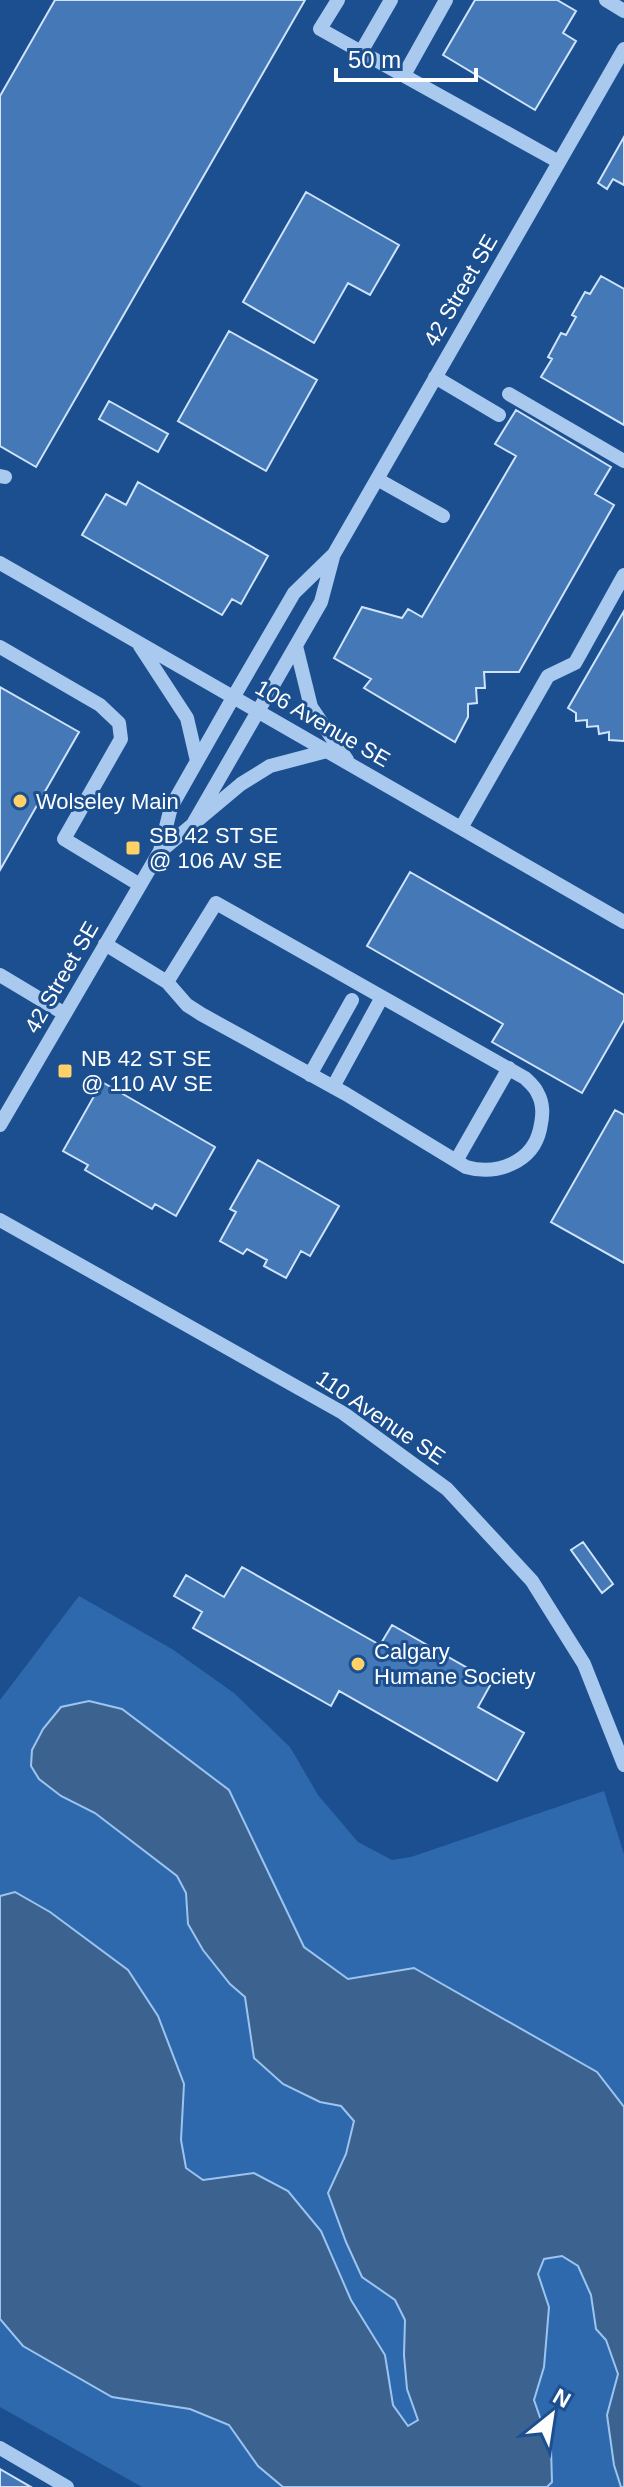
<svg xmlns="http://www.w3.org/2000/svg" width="624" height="2487" font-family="Helvetica,sans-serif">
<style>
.green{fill:#2e69ad}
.water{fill:#3c6290;stroke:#9cc4f0;stroke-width:2}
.building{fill:#4478b7;stroke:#cfe3fa;stroke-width:2}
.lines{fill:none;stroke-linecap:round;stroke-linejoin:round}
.minor{stroke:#a9c9ee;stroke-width:14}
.poi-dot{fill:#ffd166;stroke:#1b4f8f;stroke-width:3}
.labels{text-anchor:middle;stroke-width:6;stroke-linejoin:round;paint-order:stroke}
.street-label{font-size:22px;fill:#fff;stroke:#1b4f8f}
.poi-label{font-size:22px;fill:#fff;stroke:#1b4f8f;text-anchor:start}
</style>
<rect width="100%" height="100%" fill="#1b4f8f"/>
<path class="green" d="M 79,1596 L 172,1649 L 234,1693 L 290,1747 L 318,1795 L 358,1842 L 392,1860 L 411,1857 L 604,1791 L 624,1854 L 624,2487 L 142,2487 L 0,2407 L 0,1700 Z"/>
<path class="water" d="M 89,1701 L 122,1709 L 229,1790 L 304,1947 L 348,1979 L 414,1968 L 597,2072 L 624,2107 L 624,2487 L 621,2487 L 614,2465 L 607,2415 L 618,2374 L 606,2340 L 596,2329 L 591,2295 L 578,2266 L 562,2256 L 544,2259 L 538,2274 L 549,2307 L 544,2367 L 534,2400 L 551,2449 L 552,2482 L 547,2487 L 283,2487 L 258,2466 L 229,2425 L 190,2409 L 112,2397 L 23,2346 L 0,2319 L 0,1896 L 15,1892 L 50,1912 L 128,1970 L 158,2016 L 184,2084 L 181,2140 L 186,2168 L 203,2180 L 254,2173 L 288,2191 L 321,2231 L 351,2300 L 385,2355 L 393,2405 L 408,2426 L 418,2420 L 407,2389 L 404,2355 L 405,2320 L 395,2300 L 362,2277 L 346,2242 L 328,2193 L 346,2154 L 354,2121 L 341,2106 L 320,2102 L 283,2084 L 254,2058 L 245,1997 L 230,1984 L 203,1950 L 188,1924 L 186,1893 L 177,1876 L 95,1813 L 61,1796 L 39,1779 L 31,1766 L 32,1750 L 43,1729 L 61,1707 Z"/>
<path class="building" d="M 55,0 L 305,0 L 36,467 L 0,446 L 0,96 Z
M 475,0 L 557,0 L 576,11 L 563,33 L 576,41 L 535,110 L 443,55 Z
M 624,137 L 624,185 L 613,179 L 607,189 L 598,183 Z
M 306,192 L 399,245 L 370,295 L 348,283 L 314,343 L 243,302 Z
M 601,276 L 624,289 L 624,425 L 541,377 L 552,359 L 548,357 L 561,333 L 566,335 L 576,317 L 572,315 L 585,292 L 590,294 Z
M 229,331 L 317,380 L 266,471 L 178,421 Z
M 109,401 L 168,434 L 158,452 L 99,419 Z
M 516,410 L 611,467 L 595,494 L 614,505 L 519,672 L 484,672 L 485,688 L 476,688 L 477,703 L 468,704 L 468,717 L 455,742 L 364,688 L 371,679 L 334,658 L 362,607 L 402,618 L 408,609 L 422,617 L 516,456 L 495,444 Z
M 138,482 L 268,556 L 241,604 L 232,599 L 222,615 L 82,535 L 106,494 L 126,505 Z
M 624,611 L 624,741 L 609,740 L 609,732 L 599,734 L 598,726 L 587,727 L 587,720 L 576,721 L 576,713 L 568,708 Z
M 0,687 L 79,732 L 0,870 Z
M 410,872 L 624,995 L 624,1020 L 582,1093 L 492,1042 L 503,1024 L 367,946 Z
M 102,1082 L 215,1147 L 176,1216 L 155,1204 L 152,1209 L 85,1170 L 88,1165 L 63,1151 Z
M 615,1110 L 624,1115 L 624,1263 L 551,1222 Z
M 258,1160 L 339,1206 L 310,1256 L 301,1251 L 286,1278 L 264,1266 L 267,1260 L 247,1249 L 243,1254 L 220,1241 L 236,1212 L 230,1209 Z
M 583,1542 L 613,1584 L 602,1593 L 571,1550 Z
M 242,1567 L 380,1645 L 392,1625 L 492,1682 L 478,1707 L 524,1733 L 497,1781 L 339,1691 L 331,1706 L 193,1628 L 202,1612 L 174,1596 L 186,1575 L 224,1597 Z
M 0,2469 L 31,2487 L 0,2487 Z"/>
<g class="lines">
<path class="minor" d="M 338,0 L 320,29 L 559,162
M 606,0 L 624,11
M 361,52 L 391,0
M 404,75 L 446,0
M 435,377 L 499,415
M 509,394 L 624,461
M 0,476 L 5,477
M 377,479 L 443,516
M 0,563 L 624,922
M 140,646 L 187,718 L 197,761
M 296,646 L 311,707 L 347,760
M 0,647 L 100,705 L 119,723 L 121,739 L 64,839 L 140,885
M 193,824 L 321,602 L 333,557
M 461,828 L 548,676 L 575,663 L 624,575
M 161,851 L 241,784 L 270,766 L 327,751
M 105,944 L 167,982 L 187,1005 L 201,1014 L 346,1094 L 466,1167 C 497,1176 533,1162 540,1129 C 543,1116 544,1104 537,1092 C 535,1087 529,1082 525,1078 L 216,903 L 167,982
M 0,975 L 65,1014
M 310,1075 L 352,1000
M 333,1087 L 382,997
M 0,1125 L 160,851 L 171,807 L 234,696 L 294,593 L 334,554 L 624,49
M 456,1161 L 509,1068
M 0,1220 L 343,1413 L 447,1489 L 532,1581 L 584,1664 L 624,1765
M 0,2448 L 67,2487"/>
</g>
<g class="poi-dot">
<circle cx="20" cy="801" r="8"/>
<rect x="125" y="840" width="16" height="16" rx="4"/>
<rect x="57" y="1063" width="16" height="16" rx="4"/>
<circle cx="358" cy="1664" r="8"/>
</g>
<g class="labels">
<g class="street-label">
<text transform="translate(460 290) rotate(-60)" y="8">42 Street SE</text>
<text transform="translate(323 723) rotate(30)" y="8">106 Avenue SE</text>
<text transform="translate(61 977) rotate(-60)" y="8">42 Street SE</text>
<text transform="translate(381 1417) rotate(34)" y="8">110 Avenue SE</text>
</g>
<g class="poi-label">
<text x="36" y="809">Wolseley Main</text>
<text x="149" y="843">SB 42 ST SE<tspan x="149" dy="25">@ 106 AV SE</tspan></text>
<text x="81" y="1066">NB 42 ST SE<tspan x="81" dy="25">@ 110 AV SE</tspan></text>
<text x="374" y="1659">Calgary<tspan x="374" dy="25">Humane Society</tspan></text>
</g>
</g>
<g transform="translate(552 2415) rotate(30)" stroke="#1b4f8f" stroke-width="6" paint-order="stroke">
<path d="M0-6L14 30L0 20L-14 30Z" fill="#ffffff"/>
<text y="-12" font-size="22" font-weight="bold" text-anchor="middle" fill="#ffffff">N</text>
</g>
<path d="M336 68v12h140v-12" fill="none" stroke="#ffffff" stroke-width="4"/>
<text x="348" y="68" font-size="24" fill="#ffffff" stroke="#1b4f8f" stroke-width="6" paint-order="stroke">50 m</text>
</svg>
